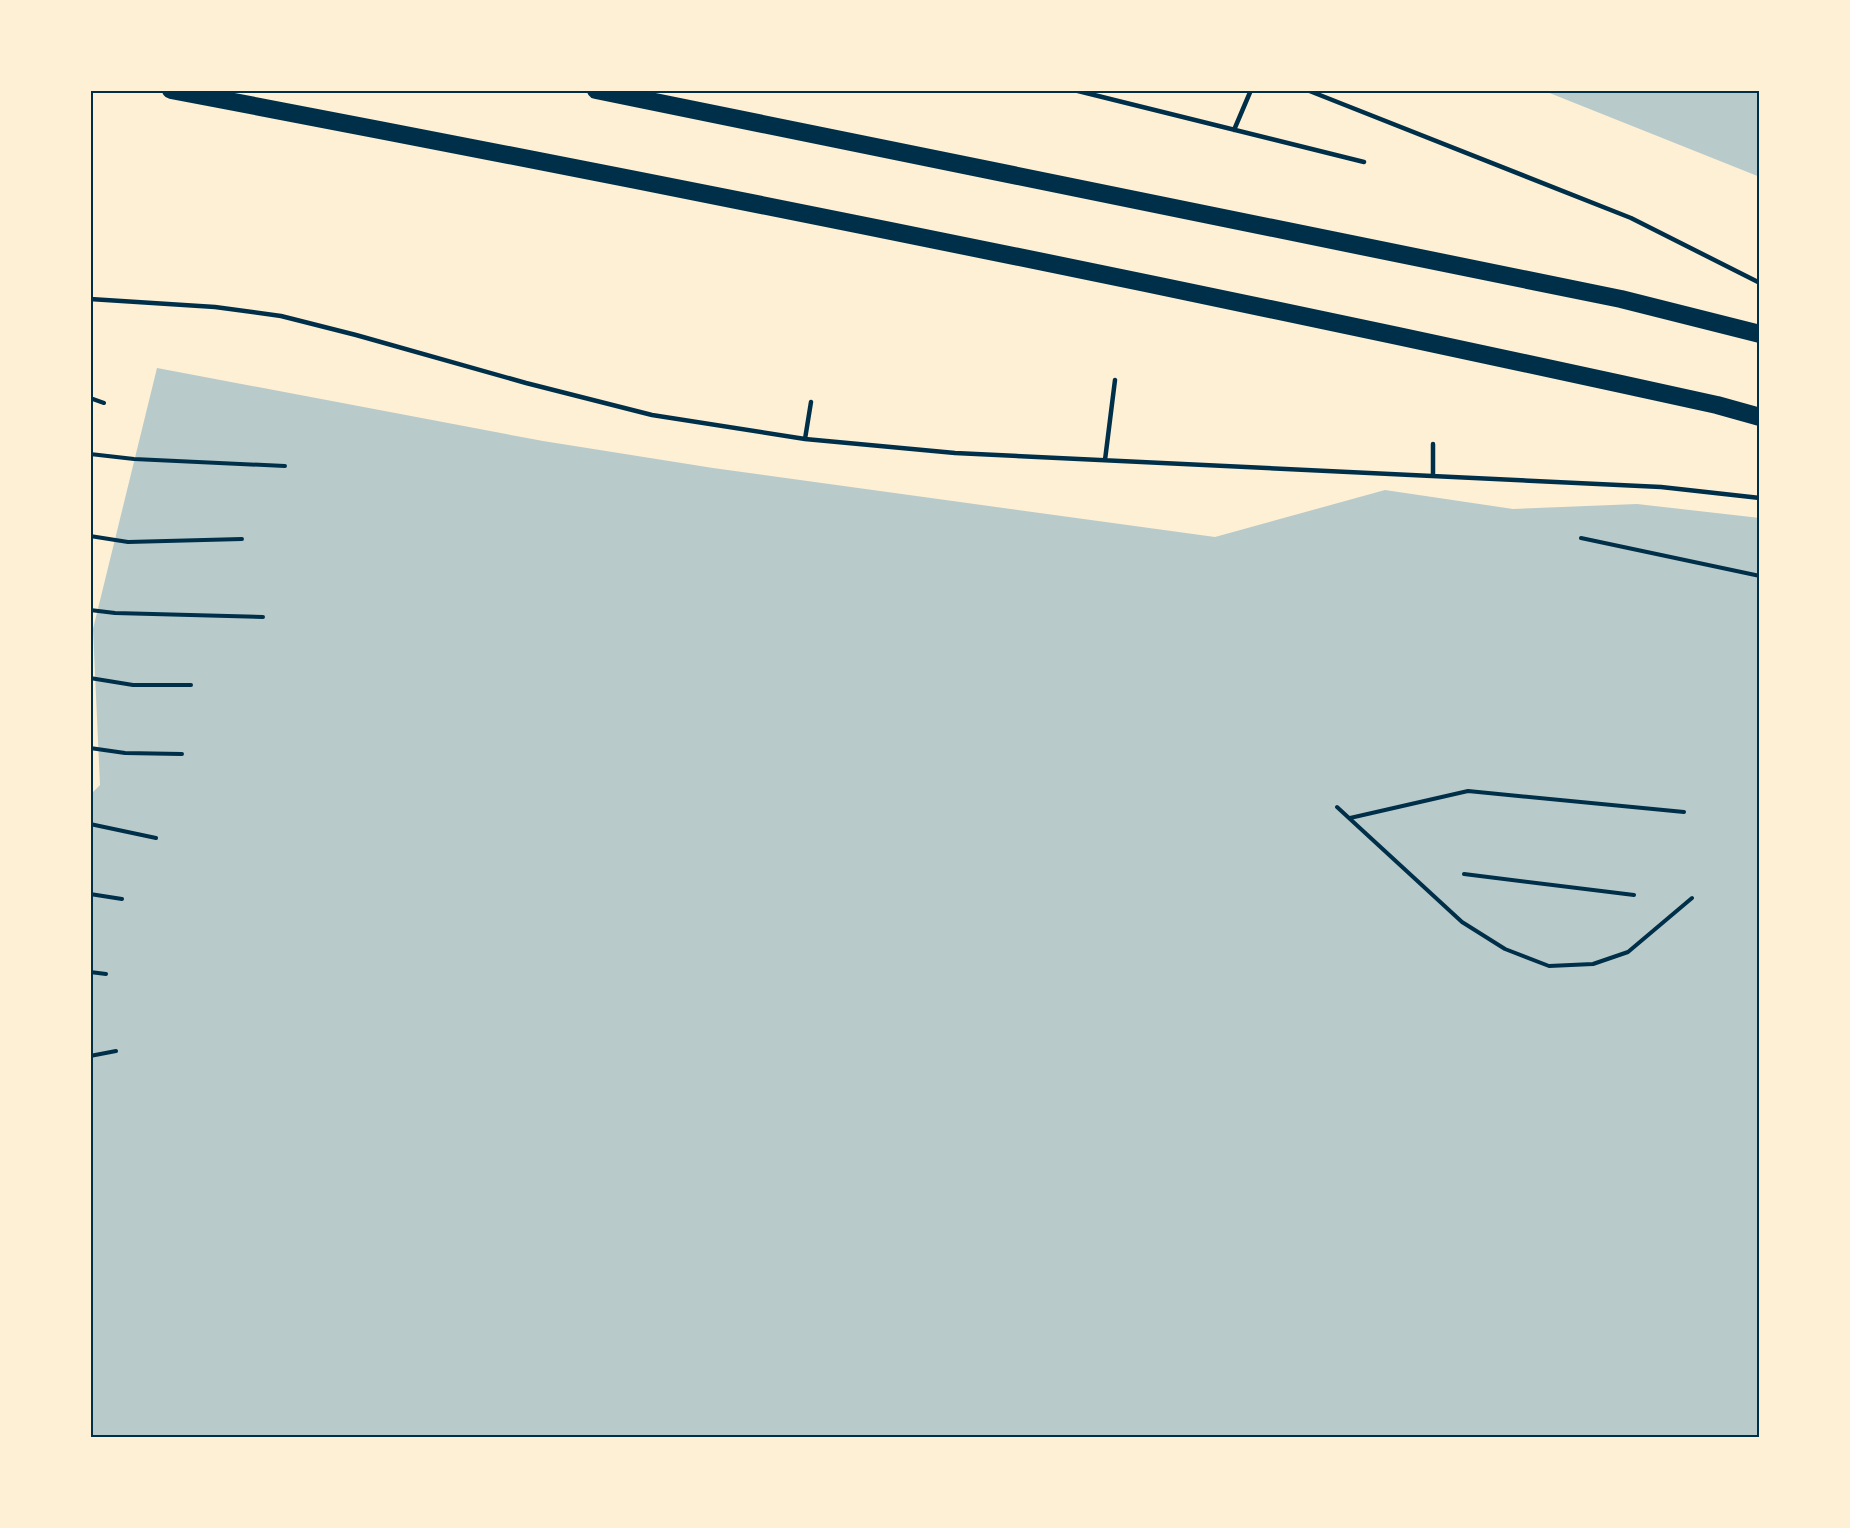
<svg xmlns="http://www.w3.org/2000/svg" width="1850" height="1528" font-family="'Varela Round',sans-serif">
<style>
.green{fill:#b9caca}
.lines{fill:none;stroke-linecap:round;stroke-linejoin:round}
.path{stroke:#003049;stroke-width:4}
.service{stroke:#003049;stroke-width:4.5}
.motorway{stroke:#003049;stroke-width:18}
.neatline{fill:none;stroke:#003049;stroke-width:2}
</style>
<rect width="100%" height="100%" fill="#fdf0d5"/>
<path class="green" d="M 1542,90 L 1760,90 L 1760,177 Z
M 157,368 L 543,441 L 713,468 L 1215,537 L 1385,490 L 1513,509 L 1637,504 L 1760,518 L 1760,1438 L 90,1438 L 90,795 L 100,785 L 93,629 Z"/>
<g class="lines">
<path class="path" d="M 90,398 L 104,403
M 90,454 L 134,459 L 285,466
M 90,536 L 128,542 L 242,539
M 1581,538 L 1760,576
M 90,610 L 115,613 L 263,617
M 90,678 L 133,685 L 191,685
M 90,748 L 125,753 L 182,754
M 1337,807 L 1462,922 L 1505,949 L 1549,966 L 1593,964 L 1628,952 L 1692,898
M 1350,818 L 1468,791 L 1684,812
M 90,824 L 156,838
M 1464,874 L 1634,895
M 90,894 L 122,899
M 90,972 L 106,974
M 90,1056 L 116,1051"/>
<path class="service" d="M 1074,90 L 1364,162
M 1307,90 L 1631,218 L 1760,283
M 1234,130 L 1251,90
M 90,299 L 215,307 L 281,316 L 356,335 L 526,383 L 652,415 L 805,439 L 955,453 L 1661,487 L 1760,498
M 805,439 L 811,402
M 1433,444 L 1433,475
M 1105,460 L 1115,380"/>
<path class="motorway" d="M 171,90 C 687,188 1203,292 1717,405 L 1760,417
M 596,90 L 1621,299 L 1760,334"/>
</g>
<rect width="1850" height="1528" fill="none" stroke="#fdf0d5" stroke-width="183"/>
<rect x="92" y="92" width="1666" height="1344" class="neatline"/>
</svg>
